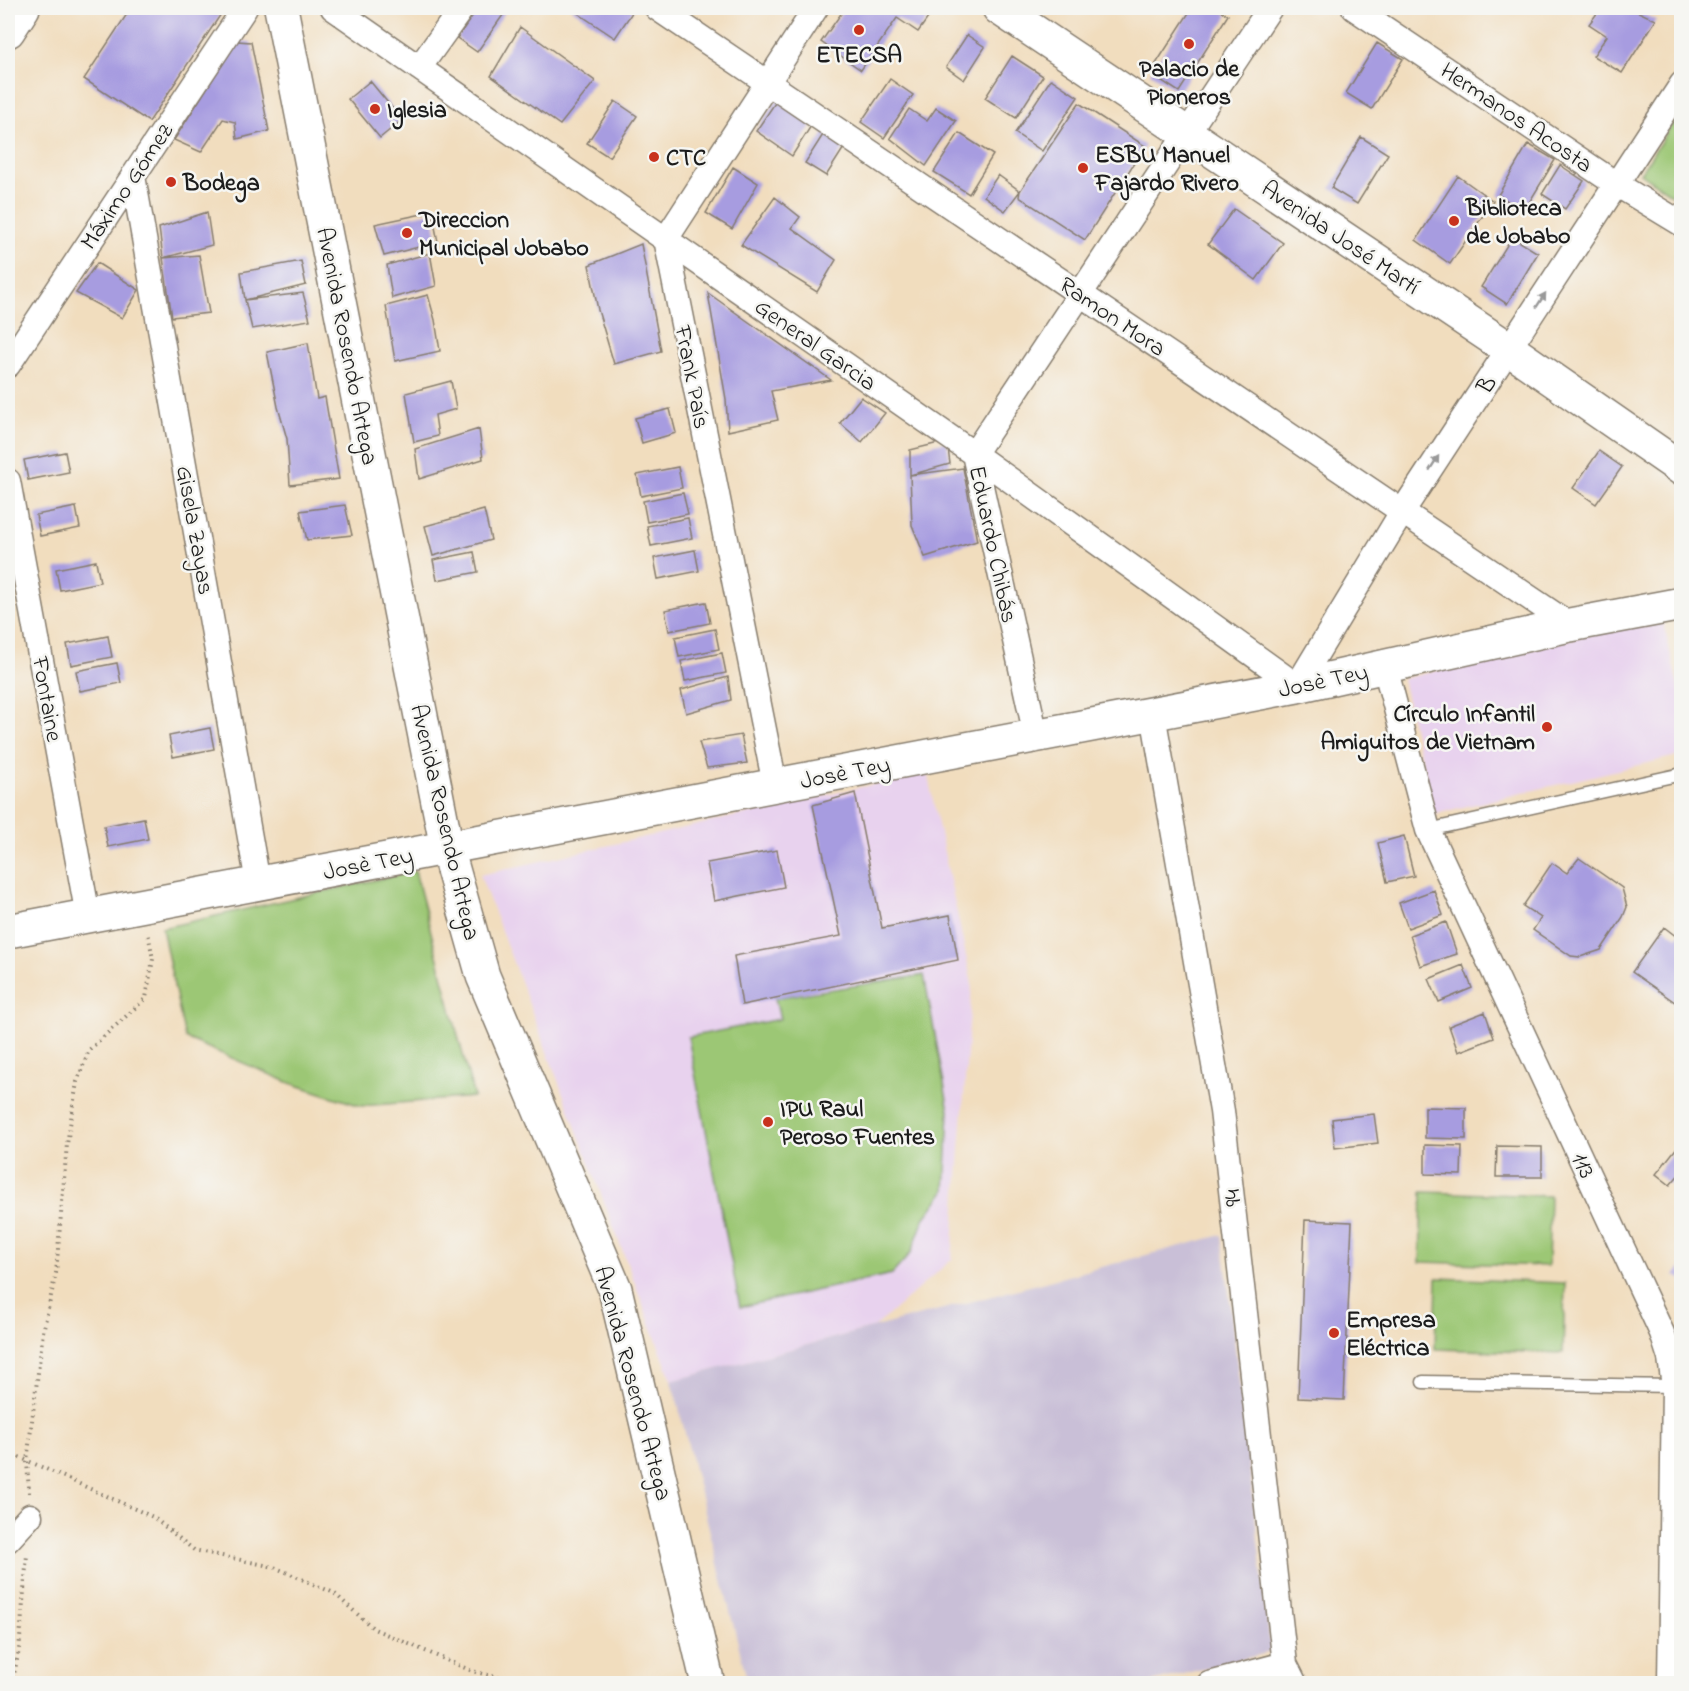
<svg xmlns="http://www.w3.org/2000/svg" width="1689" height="1691" font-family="'Indie Flower',sans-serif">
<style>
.built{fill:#e8d2ee}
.industrial{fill:#c9bfd7}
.green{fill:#9cc774;stroke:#5c7248;stroke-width:1.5}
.building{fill:#a79ce0}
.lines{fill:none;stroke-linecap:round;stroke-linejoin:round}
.lane-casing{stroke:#867c6d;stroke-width:15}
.street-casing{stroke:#867c6d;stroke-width:27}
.secondary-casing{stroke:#867c6d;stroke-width:36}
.path{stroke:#867c6d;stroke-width:4;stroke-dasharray:1.5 4.5;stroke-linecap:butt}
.lane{stroke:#fff;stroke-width:12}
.street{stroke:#fff;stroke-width:24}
.secondary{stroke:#fff;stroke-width:33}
.oneway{fill:#999}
.poi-dot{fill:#c8321e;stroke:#f6f6f2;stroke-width:2}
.labels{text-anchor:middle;stroke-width:5;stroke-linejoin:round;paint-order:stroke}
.poi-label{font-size:24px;font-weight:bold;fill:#1c1c1c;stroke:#f6f6f2;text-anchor:start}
.street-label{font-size:24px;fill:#1c1c1c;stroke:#f6f6f2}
</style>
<rect width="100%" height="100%" fill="#f6f6f2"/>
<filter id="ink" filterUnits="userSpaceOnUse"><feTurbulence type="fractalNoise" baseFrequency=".0167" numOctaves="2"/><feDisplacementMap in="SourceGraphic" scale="12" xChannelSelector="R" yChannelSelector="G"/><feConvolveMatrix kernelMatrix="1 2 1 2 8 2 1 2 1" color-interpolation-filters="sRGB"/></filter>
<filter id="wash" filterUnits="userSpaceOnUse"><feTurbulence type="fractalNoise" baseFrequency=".008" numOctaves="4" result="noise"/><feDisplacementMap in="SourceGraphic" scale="24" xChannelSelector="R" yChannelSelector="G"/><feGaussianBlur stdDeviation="1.35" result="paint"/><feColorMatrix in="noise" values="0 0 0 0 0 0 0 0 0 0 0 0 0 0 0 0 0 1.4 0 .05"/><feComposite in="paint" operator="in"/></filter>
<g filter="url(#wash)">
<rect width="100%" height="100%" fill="#f1ddbe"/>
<path class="built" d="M 1662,617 L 1681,698 L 1681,755 L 1434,814 L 1402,679 Z
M 927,772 L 972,984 L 952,1259 L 875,1327 L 672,1381 L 480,875 Z"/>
<path class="industrial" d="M 1222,1235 L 1271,1652 L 1147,1683 L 748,1683 L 672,1381 Z"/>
<path class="green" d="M 1681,111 L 1681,201 L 1640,173 Z
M 415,871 L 474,1097 L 361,1106 L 290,1083 L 185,1038 L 162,928 Z
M 924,975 L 949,1111 L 945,1191 L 924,1219 L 911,1253 L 892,1274 L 740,1307 L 688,1037 L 780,1019 L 775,998 Z
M 1422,1192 L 1550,1196 L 1548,1266 L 1420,1262 Z
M 1437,1278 L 1565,1283 L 1563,1353 L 1435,1349 Z"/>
<g id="blocks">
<path class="building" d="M 131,8 L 225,8 L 149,122 L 84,79 Z
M 478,8 L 508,8 L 477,52 L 457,38 Z
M 570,8 L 635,8 L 615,38 Z
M 845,8 L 935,8 L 918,32 L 897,18 L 861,70 L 821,42 Z
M 1192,8 L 1216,8 L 1228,15 L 1179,92 L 1150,73 Z
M 1601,8 L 1630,8 L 1656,20 L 1622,73 L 1593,56 L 1607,36 L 1589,24 Z
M 520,27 L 595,81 L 560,125 L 491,76 Z
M 967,35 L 985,47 L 964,80 L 946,67 Z
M 237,41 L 251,42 L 269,131 L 237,139 L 235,122 L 223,119 L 201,152 L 174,140 Z
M 1377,43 L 1403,59 L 1372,109 L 1346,93 Z
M 1012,56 L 1043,76 L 1016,118 L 985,98 Z
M 890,79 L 913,95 L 884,138 L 861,122 Z
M 1051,79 L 1078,97 L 1042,151 L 1015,133 Z
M 370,81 L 402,120 L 380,138 L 348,99 Z
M 779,97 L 816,118 L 792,156 L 756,131 Z
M 615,101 L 637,116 L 609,157 L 587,143 Z
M 1079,103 L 1145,146 L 1085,240 L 1019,197 L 1020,191 Z
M 936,108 L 956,121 L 926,166 L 890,138 L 909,109 L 927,121 Z
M 826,130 L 847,143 L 826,176 L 805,163 Z
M 959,133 L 993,155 L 969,194 L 934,172 Z
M 1361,137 L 1388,154 L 1357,204 L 1331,188 Z
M 1528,144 L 1555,160 L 1524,211 L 1498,195 Z
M 1560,165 L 1584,181 L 1565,209 L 1542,194 Z
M 733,167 L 758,183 L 732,229 L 706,213 Z
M 998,175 L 1020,191 L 1005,211 L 984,196 Z
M 1458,176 L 1493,201 L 1450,264 L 1416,240 Z
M 775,197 L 800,217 L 792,228 L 836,260 L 817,292 L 741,245 Z
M 1234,209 L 1283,243 L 1256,280 L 1208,244 Z
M 207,212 L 212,245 L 163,258 L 159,228 Z
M 432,212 L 438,242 L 384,256 L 375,224 Z
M 1512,237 L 1538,253 L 1507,304 L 1481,287 Z
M 641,244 L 661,351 L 614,364 L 598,310 L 589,265 Z
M 430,253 L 436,286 L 392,298 L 387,265 Z
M 199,255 L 209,313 L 172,317 L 163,258 Z
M 301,261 L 306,285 L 245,300 L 303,293 L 310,320 L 252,329 L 245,300 L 241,272 Z
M 97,263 L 139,290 L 122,318 L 76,293 Z
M 708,293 L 831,380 L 771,391 L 778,420 L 728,431 L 726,399 Z
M 428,295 L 435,320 L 440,351 L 395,361 L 386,306 Z
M 308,343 L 317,399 L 325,397 L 339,479 L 290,485 L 287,439 L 278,407 L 267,352 Z
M 451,381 L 456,409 L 435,415 L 438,436 L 414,442 L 406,393 Z
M 861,397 L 885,413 L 862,442 L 840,423 Z
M 670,409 L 676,433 L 642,443 L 635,418 Z
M 479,429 L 483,459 L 419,479 L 415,449 Z
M 947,441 L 950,464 L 910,475 L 963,468 L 977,541 L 925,557 L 912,525 L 910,475 L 910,450 Z
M 1599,451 L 1622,467 L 1596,504 L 1573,488 Z
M 65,452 L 69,472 L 28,480 L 24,460 Z
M 678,467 L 682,488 L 641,496 L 637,475 Z
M 683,493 L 688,514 L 647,522 L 643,501 Z
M 345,505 L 352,535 L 307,540 L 300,511 Z
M 76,507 L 80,528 L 40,536 L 36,515 Z
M 484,510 L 491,540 L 433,556 L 425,526 Z
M 688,518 L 692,538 L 651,546 L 647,526 Z
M 695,550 L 699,571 L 658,579 L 654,558 Z
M 474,552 L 478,572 L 437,580 L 433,560 Z
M 96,561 L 100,582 L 60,590 L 56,569 Z
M 706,602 L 710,623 L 669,631 L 665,610 Z
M 715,629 L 719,649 L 679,657 L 675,637 Z
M 108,636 L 112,657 L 71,665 L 67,644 Z
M 722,653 L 726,673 L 685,681 L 681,661 Z
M 117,663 L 121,683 L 80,691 L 76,671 Z
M 728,677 L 731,700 L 686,713 L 681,690 Z
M 210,728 L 214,749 L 173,757 L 169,736 Z
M 741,735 L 747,763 L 707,768 L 699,742 Z
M 855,793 L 882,928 L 950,915 L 958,960 L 742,1005 L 734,956 L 841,936 L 813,805 Z
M 144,818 L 148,839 L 108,847 L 104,826 Z
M 1404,836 L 1414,876 L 1387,882 L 1378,843 Z
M 777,850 L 784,887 L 714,901 L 707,863 Z
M 1579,858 L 1622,888 L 1627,907 L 1623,917 L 1601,950 L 1580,957 L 1571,956 L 1533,930 L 1541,918 L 1523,906 L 1552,863 L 1567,873 Z
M 1434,890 L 1443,915 L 1408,928 L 1399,903 Z
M 1446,922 L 1457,954 L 1420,966 L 1410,935 Z
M 1664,927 L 1677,937 L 1682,930 L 1682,1007 L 1632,972 Z
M 1463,965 L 1472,988 L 1439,1002 L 1429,979 Z
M 1485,1012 L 1494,1038 L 1458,1052 L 1449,1026 Z
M 1425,1107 L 1466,1108 L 1466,1139 L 1425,1138 Z
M 1374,1114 L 1378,1143 L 1335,1148 L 1332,1119 Z
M 1682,1141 L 1682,1171 L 1670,1185 L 1656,1174 Z
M 1425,1145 L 1462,1146 L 1461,1175 L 1425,1174 Z
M 1497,1146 L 1542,1147 L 1542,1177 L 1496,1177 Z
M 1305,1220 L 1352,1222 L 1344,1400 L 1298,1398 Z
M 1682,1266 L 1682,1280 L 1675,1275 Z"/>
</g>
</g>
<g filter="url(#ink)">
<use href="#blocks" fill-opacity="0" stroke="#867c6d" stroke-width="1.5"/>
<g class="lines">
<defs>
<path id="lane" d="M 1428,830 L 1682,774
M 1423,1382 L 1674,1386"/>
<path id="street" d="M 333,8 L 974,454 L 1297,686 L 1402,512 L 1682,84
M 657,8 L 1570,625
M 1354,8 L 1616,184 L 1682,224
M 419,68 L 462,8
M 133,176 L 258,883
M 8,365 L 245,8
M 8,481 L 88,916
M 1385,667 L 1428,830 L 1662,1333 L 1670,1358 L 1674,1386 L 1670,1684
M 1153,714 L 1222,1111 L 1285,1664 L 1295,1684
M 1036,736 L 974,454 L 1270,8
M 775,785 L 666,239 L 816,8
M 8,1540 L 30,1516
M 1209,1684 L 1285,1664"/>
<path id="secondary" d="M 281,8 L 447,848 L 483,976 L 615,1289 L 708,1684
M 999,8 L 1509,349 L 1682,469
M 8,31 L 23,8
M 8,931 L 1297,686 L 1570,625 L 1682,604"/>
</defs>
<use href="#lane" class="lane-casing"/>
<use href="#street" class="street-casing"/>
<use href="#secondary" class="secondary-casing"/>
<path class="path" d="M 8,1452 L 153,1517 L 194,1550 L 274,1567 L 334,1593 L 374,1629 L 472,1671 L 524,1684
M 29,1493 L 27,1461 L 43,1332 L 56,1273 L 67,1144 L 77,1082 L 89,1050 L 146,998 L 153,959 L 148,933
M 12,1684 L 19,1650 L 27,1555"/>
<use href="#lane" class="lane"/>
<use href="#street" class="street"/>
<use href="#secondary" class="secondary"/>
</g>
<defs><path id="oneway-solid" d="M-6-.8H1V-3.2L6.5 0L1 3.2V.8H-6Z" transform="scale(1.5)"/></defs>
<g class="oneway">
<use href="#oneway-solid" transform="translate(1541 300) rotate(-57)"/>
<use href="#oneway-solid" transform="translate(1434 463) rotate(-57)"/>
</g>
</g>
<g class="poi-dot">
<circle cx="859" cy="30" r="6"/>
<circle cx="1189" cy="44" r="6"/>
<circle cx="375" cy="109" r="6"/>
<circle cx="654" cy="157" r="6"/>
<circle cx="1083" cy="168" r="6"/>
<circle cx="171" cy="182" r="6"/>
<circle cx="1454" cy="221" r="6"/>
<circle cx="407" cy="233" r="6"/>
<circle cx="1547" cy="727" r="6"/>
<circle cx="768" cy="1122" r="6"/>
<circle cx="1334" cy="1333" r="6"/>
</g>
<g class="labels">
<g class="poi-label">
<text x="859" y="62" text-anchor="middle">ETECSA</text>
<text x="1189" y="76" text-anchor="middle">Palacio de<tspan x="1189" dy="28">Pioneros</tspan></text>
<text x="387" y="117">Iglesia</text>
<text x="1095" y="162">ESBU Manuel<tspan x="1095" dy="28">Fajardo Rivero</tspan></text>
<text x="666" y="165">CTC</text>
<text x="183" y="190">Bodega</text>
<text x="1466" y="215">Biblioteca<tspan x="1466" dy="28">de Jobabo</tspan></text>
<text x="419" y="227">Direccion<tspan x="419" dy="28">Municipal Jobabo</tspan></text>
<text x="1535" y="721" text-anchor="end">Círculo Infantil<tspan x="1535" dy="28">Amiguitos de Vietnam</tspan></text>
<text x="780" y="1116">IPU Raul<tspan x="780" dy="28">Peroso Fuentes</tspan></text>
<text x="1346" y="1327">Empresa<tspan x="1346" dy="28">Eléctrica</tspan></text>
</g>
<g class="street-label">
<text transform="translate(1517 117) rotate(34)" y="8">Hermanos Acosta</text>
<text transform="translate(126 186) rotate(-56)" y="8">Máximo Gómez</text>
<text transform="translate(1341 237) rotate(34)" y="8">Avenida José Martí</text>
<text transform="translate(1113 316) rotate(34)" y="8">Ramon Mora</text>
<text transform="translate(816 344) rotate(35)" y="8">General Garcia</text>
<text transform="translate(348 346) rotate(79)" y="8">Avenida Rosendo Artega</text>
<text transform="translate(693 377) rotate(79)" y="8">Frank País</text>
<text transform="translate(1486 384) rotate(-57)" y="8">B</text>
<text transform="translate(196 530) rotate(80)" y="8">Gisela Zayas</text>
<text transform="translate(994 544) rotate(78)" y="8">Eduardo Chibás</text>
<text transform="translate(1323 680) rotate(-12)" y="8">Josè Tey</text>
<text transform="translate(48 699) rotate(80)" y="8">Fontaine</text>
<text transform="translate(845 772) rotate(-11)" y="8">Josè Tey</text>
<text transform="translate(446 822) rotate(77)" y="8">Avenida Rosendo Artega</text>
<text transform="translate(368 863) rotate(-11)" y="8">Josè Tey</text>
<text transform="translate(1584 1165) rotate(65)" y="8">113</text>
<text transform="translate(1232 1198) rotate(-97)" y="8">94</text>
<text transform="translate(634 1383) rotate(75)" y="8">Avenida Rosendo Artega</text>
</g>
</g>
<rect width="1689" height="1691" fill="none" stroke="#f6f6f2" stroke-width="30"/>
</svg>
